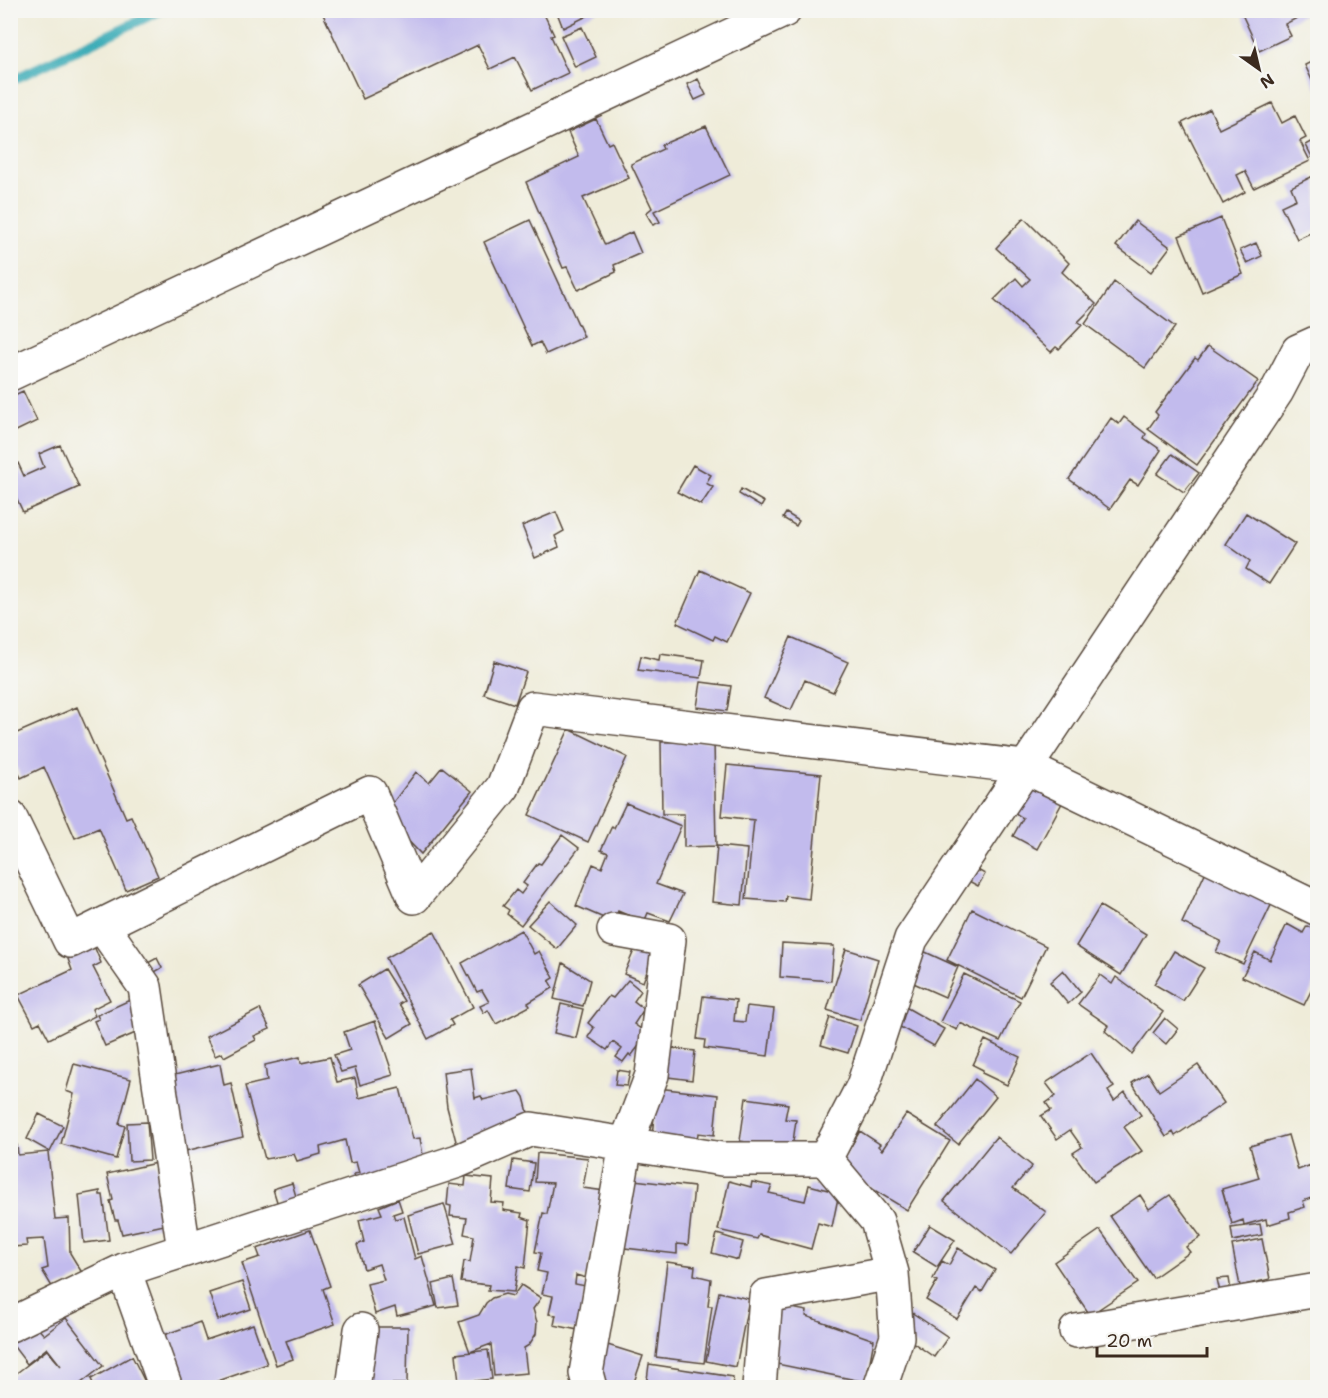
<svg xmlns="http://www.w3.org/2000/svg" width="1328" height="1398" font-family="'Shantell Sans',sans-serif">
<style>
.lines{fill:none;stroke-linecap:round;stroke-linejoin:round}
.stream{stroke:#3bacb7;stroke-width:10}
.building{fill:#c2bbed}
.minor-casing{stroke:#56473a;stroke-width:36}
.minor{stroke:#fff;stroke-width:33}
</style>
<rect width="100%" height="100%" fill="#f6f6f2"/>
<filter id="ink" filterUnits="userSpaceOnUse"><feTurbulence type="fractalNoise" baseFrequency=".0167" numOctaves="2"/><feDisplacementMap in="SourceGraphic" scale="12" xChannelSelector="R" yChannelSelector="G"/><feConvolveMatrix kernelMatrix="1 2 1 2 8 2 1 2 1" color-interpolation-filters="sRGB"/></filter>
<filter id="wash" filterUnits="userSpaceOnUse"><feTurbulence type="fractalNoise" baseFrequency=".008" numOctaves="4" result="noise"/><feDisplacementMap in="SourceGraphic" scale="24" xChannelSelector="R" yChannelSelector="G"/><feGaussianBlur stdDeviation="1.35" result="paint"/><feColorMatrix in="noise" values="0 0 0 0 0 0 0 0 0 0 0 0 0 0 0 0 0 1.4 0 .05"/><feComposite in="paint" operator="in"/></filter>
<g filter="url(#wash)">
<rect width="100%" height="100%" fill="#efecd9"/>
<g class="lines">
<path class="stream" d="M 10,81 L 162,10"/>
</g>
<g id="blocks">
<path class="building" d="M 321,10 L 542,10 L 554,35 L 551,36 L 568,73 L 532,90 L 515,57 L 490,69 L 478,45 L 363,99 Z
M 556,10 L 599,10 L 563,28 Z
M 1240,10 L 1301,10 L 1303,15 L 1285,24 L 1291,36 L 1259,51 Z
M 582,27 L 596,57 L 575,67 L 561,36 Z
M 1317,59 L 1317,91 L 1305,65 Z
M 698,79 L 706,95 L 695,100 L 687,84 Z
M 1272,103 L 1282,123 L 1295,116 L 1306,138 L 1300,141 L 1310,161 L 1254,188 L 1245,171 L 1237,175 L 1245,192 L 1223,204 L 1182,123 L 1210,109 L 1219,129 Z
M 596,119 L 608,144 L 612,142 L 629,178 L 583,198 L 605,245 L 632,232 L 641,253 L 614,265 L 616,272 L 578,290 L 567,267 L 563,268 L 526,182 L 579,157 L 568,132 Z
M 706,126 L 730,175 L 654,211 L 660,222 L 653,225 L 646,213 L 652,208 L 631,164 L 663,149 L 661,145 Z
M 1317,139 L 1317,155 L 1312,157 L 1306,145 Z
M 1313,176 L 1317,184 L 1317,230 L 1297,239 L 1281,206 L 1296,199 L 1291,187 Z
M 1024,218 L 1069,263 L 1062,272 L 1096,304 L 1078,322 L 1082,325 L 1059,349 L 1056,347 L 1051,352 L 994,300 L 1016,278 L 1023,286 L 1030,279 L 996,248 Z
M 1221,218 L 1243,274 L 1202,292 L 1179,236 Z
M 530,220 L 584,337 L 546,354 L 540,342 L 532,346 L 484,242 Z
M 1135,221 L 1170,247 L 1151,272 L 1116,246 Z
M 1256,243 L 1262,256 L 1247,263 L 1240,250 Z
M 1114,282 L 1175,327 L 1145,368 L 1085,324 Z
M 1208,346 L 1258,381 L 1197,465 L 1148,429 L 1158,415 L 1155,412 L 1195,358 L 1198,360 Z
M 23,391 L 37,421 L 10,434 L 10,397 Z
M 1124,417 L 1146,434 L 1144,438 L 1161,450 L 1138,485 L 1130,480 L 1110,509 L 1069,479 L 1111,418 L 1119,424 Z
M 60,445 L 79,487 L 23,512 L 10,484 L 10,467 L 18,463 L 24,476 L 44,467 L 39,454 Z
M 1172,454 L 1199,473 L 1184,492 L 1157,474 Z
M 693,465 L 711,475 L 706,483 L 713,487 L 701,505 L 677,492 Z
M 741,489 L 764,502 L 761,507 L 739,494 Z
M 556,512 L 564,531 L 555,536 L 559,547 L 535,558 L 522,526 Z
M 786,513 L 799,521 L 796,526 L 783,518 Z
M 1246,513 L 1295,544 L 1269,584 L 1246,569 L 1250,561 L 1226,544 Z
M 700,570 L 750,593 L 727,642 L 715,636 L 713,640 L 677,623 Z
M 791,637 L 848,662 L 833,692 L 805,680 L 791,710 L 764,698 Z
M 660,654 L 704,660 L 701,678 L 638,670 L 641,656 L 659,660 Z
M 494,661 L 526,672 L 515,704 L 484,694 Z
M 701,682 L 731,686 L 727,711 L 697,707 Z
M 77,707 L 126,818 L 131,816 L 158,876 L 126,890 L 99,828 L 75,838 L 44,767 L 21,778 L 10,754 L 10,736 Z
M 569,729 L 627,757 L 588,842 L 529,815 Z
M 714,741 L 716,846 L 684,847 L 684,814 L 662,814 L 661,742 Z
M 727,765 L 821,774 L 809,899 L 786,896 L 785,902 L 746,899 L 754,820 L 722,816 Z
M 442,767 L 472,791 L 421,854 L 394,826 L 385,813 L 416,772 L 429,783 Z
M 1031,785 L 1062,803 L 1037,849 L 1013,836 L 1023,818 L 1012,811 Z
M 626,803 L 681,826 L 656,884 L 683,894 L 670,921 L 648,913 L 644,922 L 618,911 L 613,922 L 576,906 L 593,864 L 602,868 L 608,853 L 601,850 L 612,826 L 614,828 Z
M 562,835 L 579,848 L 521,925 L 507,914 L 509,910 L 503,906 L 516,890 L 521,894 L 527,886 L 523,883 L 538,863 L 541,864 Z
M 717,846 L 747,849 L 742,905 L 712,902 Z
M 972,867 L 985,874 L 978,886 L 965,879 Z
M 1207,869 L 1273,901 L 1243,964 L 1216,952 L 1221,941 L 1182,923 Z
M 550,901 L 577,925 L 557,949 L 528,925 Z
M 1100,906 L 1146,934 L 1121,975 L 1076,946 Z
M 972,909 L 1046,946 L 1021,997 L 947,960 Z
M 1287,924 L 1303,933 L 1307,926 L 1317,931 L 1317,979 L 1304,1005 L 1242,977 L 1255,952 L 1270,960 Z
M 521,930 L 534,954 L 539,951 L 554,978 L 549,981 L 553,988 L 528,1003 L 530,1006 L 496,1024 L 488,1010 L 484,1013 L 480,1006 L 489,1002 L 482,990 L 477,992 L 462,963 Z
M 434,931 L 473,1007 L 450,1020 L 453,1025 L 428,1039 L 386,958 Z
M 782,943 L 834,946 L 831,981 L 780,977 Z
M 94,946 L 101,963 L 93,967 L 110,1000 L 92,1009 L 95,1016 L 49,1039 L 40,1022 L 34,1025 L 18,995 L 72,970 L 68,959 Z
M 636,946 L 654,953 L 643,982 L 624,974 Z
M 846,949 L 878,959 L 860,1020 L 827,1010 Z
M 923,951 L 958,967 L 945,997 L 909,981 Z
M 1174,951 L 1204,968 L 1183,1001 L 1154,984 Z
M 157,958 L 162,968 L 151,974 L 146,964 Z
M 563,963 L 590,980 L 583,1006 L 554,999 Z
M 384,969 L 404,1001 L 399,1004 L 412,1024 L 389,1038 L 358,985 Z
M 1063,970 L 1081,992 L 1068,1004 L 1050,982 Z
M 964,974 L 1020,1001 L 1000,1041 L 960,1023 L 957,1030 L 940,1022 Z
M 1100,975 L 1112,984 L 1116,977 L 1163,1012 L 1132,1054 L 1105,1031 L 1109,1026 L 1078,1004 Z
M 628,980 L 641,991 L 634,1001 L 644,1009 L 634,1024 L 648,1034 L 631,1056 L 629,1054 L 623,1062 L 616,1057 L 622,1049 L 613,1042 L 607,1050 L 588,1037 L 594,1028 L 588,1023 L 609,996 L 613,998 Z
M 703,996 L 736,1000 L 734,1021 L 745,1022 L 747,1006 L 774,1009 L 768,1056 L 704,1048 L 705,1040 L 697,1039 Z
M 132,999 L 145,1029 L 105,1046 L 94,1021 L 99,1019 L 97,1015 Z
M 561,1004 L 583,1009 L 576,1038 L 554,1033 Z
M 902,1005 L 944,1029 L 934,1046 L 893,1023 Z
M 260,1009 L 270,1029 L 254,1036 L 256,1040 L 224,1057 L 222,1053 L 215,1056 L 206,1037 Z
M 830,1017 L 857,1026 L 848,1053 L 821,1045 Z
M 1165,1018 L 1178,1029 L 1166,1044 L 1153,1033 Z
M 375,1021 L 393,1075 L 360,1085 L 355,1068 L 341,1072 L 334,1055 L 350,1050 L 344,1032 Z
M 985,1040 L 1020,1057 L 1007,1085 L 982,1073 L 983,1070 L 973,1065 Z
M 664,1047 L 695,1051 L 692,1080 L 660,1076 Z
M 1091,1053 L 1114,1087 L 1108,1091 L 1114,1101 L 1125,1092 L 1141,1115 L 1124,1127 L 1142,1151 L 1094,1182 L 1073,1153 L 1082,1147 L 1070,1130 L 1057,1139 L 1041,1116 L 1051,1110 L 1046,1103 L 1056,1096 L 1046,1083 Z
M 300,1057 L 301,1063 L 330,1057 L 337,1082 L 355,1078 L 359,1098 L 400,1088 L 413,1139 L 420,1138 L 424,1161 L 357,1187 L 354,1174 L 359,1173 L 356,1162 L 350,1163 L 345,1140 L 320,1147 L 321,1154 L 297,1161 L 294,1154 L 265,1159 L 245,1086 L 267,1081 L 265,1065 Z
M 74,1064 L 131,1079 L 119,1124 L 125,1126 L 116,1159 L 61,1144 L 74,1094 L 66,1091 Z
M 220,1064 L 224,1085 L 231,1083 L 243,1137 L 173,1154 L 158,1079 Z
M 1198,1065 L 1224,1103 L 1175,1136 L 1173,1132 L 1166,1137 L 1132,1083 L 1148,1073 L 1159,1091 Z
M 471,1068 L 475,1098 L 481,1096 L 483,1100 L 520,1091 L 524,1097 L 532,1128 L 458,1149 L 447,1107 L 443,1072 Z
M 617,1070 L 630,1072 L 627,1086 L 615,1085 Z
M 975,1079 L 996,1097 L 958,1144 L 937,1127 Z
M 657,1088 L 718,1095 L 714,1135 L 698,1133 L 697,1141 L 652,1136 Z
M 746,1098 L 788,1104 L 785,1119 L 796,1120 L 792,1149 L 740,1141 Z
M 39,1114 L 63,1126 L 50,1152 L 27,1139 Z
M 906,1114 L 950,1141 L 907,1210 L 838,1168 L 860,1131 L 880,1144 L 878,1146 L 882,1150 Z
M 147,1122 L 150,1160 L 129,1161 L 127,1123 Z
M 1288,1135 L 1298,1170 L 1311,1165 L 1317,1196 L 1303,1201 L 1305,1207 L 1289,1212 L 1290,1218 L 1267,1225 L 1266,1219 L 1244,1225 L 1243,1220 L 1232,1224 L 1222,1189 L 1259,1178 L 1250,1146 Z
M 996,1137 L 1032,1166 L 1013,1188 L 1046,1212 L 1011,1254 L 944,1201 Z
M 10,1145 L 17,1145 L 18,1155 L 48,1152 L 55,1219 L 69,1218 L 70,1253 L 84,1276 L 54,1290 L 42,1270 L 48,1268 L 44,1239 L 26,1240 L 27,1246 L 10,1247 Z
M 537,1153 L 588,1158 L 583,1188 L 605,1191 L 586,1278 L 576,1275 L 575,1284 L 586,1286 L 578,1330 L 554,1325 L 556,1315 L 549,1314 L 553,1296 L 542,1294 L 547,1273 L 537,1271 L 541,1253 L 535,1252 L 543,1213 L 547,1214 L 553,1183 L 535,1182 Z
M 513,1160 L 534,1163 L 530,1192 L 509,1189 Z
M 156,1163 L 169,1224 L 122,1234 L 118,1220 L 115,1220 L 110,1201 L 113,1200 L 107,1174 Z
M 466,1176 L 493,1179 L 491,1202 L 504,1203 L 503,1210 L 522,1213 L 521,1217 L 530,1220 L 525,1268 L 518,1266 L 514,1292 L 488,1290 L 489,1285 L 461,1282 L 464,1261 L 470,1262 L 474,1236 L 464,1234 L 467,1218 L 450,1216 L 451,1206 L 447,1205 L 449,1184 L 465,1186 Z
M 634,1180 L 694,1187 L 688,1245 L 677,1244 L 677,1254 L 616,1247 Z
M 729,1181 L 751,1187 L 752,1182 L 772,1186 L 769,1193 L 805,1201 L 809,1185 L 839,1193 L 832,1227 L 818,1223 L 811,1249 L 759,1235 L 757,1239 L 718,1230 Z
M 292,1183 L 298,1203 L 279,1208 L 273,1189 Z
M 100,1191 L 100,1195 L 103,1195 L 109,1240 L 84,1243 L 79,1195 Z
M 1140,1195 L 1149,1209 L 1170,1195 L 1201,1237 L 1186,1247 L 1190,1252 L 1153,1278 L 1110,1216 Z
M 398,1199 L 402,1211 L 393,1214 L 395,1219 L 404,1217 L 415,1259 L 422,1256 L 436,1306 L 397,1316 L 395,1307 L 375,1314 L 367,1284 L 384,1280 L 379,1264 L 364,1269 L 357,1245 L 364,1242 L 359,1220 L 382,1214 L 379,1207 Z
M 444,1204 L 456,1244 L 418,1254 L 408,1215 Z
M 1260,1224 L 1262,1235 L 1233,1241 L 1231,1228 Z
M 930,1225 L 955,1240 L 937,1267 L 913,1252 Z
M 310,1230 L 330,1286 L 323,1289 L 335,1324 L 286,1341 L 293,1359 L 276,1365 L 242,1263 L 260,1257 L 257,1249 Z
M 1100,1230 L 1138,1283 L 1090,1315 L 1054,1262 Z
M 717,1234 L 743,1242 L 738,1260 L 712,1253 Z
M 1262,1239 L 1270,1279 L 1240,1286 L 1232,1245 Z
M 958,1248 L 995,1270 L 982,1292 L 976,1288 L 957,1319 L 926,1300 L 937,1281 L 933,1279 L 942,1261 L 949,1265 Z
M 667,1262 L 695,1266 L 694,1275 L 711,1279 L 708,1306 L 712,1306 L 704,1363 L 656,1357 Z
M 1229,1278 L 1231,1291 L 1220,1292 L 1217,1279 Z
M 453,1279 L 458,1305 L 438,1308 L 433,1284 Z
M 242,1282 L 251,1309 L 218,1320 L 209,1293 Z
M 521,1285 L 541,1298 L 533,1309 L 537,1322 L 536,1334 L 529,1345 L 524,1348 L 527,1373 L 494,1376 L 491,1344 L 470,1352 L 459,1322 L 479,1315 L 486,1303 L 492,1298 L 505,1294 L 513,1296 Z
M 719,1292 L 749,1299 L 736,1367 L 706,1361 Z
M 766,1303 L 807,1311 L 806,1316 L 874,1340 L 866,1382 L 757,1360 Z
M 911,1312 L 948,1337 L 934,1357 L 898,1332 Z
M 66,1318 L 103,1366 L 80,1384 L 82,1388 L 10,1388 L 10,1378 L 47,1350 L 61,1366 L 47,1348 L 27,1364 L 11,1343 L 35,1325 L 44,1335 Z
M 200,1322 L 206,1340 L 253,1324 L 267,1364 L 198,1388 L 170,1388 L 161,1336 Z
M 366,1327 L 408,1327 L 407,1384 L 365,1384 Z
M 598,1342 L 643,1356 L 632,1388 L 598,1388 Z
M 488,1350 L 492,1379 L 459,1383 L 456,1354 Z
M 132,1356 L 148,1388 L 95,1388 L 91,1379 Z
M 649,1364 L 733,1377 L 732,1388 L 646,1388 Z"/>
</g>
</g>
<g filter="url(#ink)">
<use href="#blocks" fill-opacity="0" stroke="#56473a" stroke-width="1.5"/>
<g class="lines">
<defs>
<path id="minor" d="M 10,374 L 785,10
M 10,817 L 70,941 L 370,793 L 414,897 L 503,787 L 533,708 L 1025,767 L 1318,909
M 103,927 L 145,987 L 184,1250
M 825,1159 L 877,1221 L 892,1273 L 897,1337 L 880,1388
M 124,1270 L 166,1388
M 10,1325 L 124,1270 L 458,1161 L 531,1129 L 722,1159 L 825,1159 L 863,1086 L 911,939 L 1277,391 L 1298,351 L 1318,342
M 1076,1331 L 1318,1290
M 353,1388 L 361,1330
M 590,1388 L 586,1373 L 626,1144 L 652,1075 L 669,940 L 614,930
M 759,1388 L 766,1296 L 892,1273"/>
</defs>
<use href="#minor" class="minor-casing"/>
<use href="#minor" class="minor"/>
</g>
</g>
<rect width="1328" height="1398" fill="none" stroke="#f6f6f2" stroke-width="36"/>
<g transform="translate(1259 69) rotate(146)" stroke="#f6f6f2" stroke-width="4.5" paint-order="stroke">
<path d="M0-4.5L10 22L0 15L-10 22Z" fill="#3b2a1e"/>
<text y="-9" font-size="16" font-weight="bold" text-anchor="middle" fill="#3b2a1e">N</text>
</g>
<path d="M1097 1347v9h110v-9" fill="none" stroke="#3b2a1e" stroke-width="3"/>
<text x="1106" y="1347" font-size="18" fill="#3b2a1e" stroke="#f6f6f2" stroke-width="4.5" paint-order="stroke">20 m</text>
</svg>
